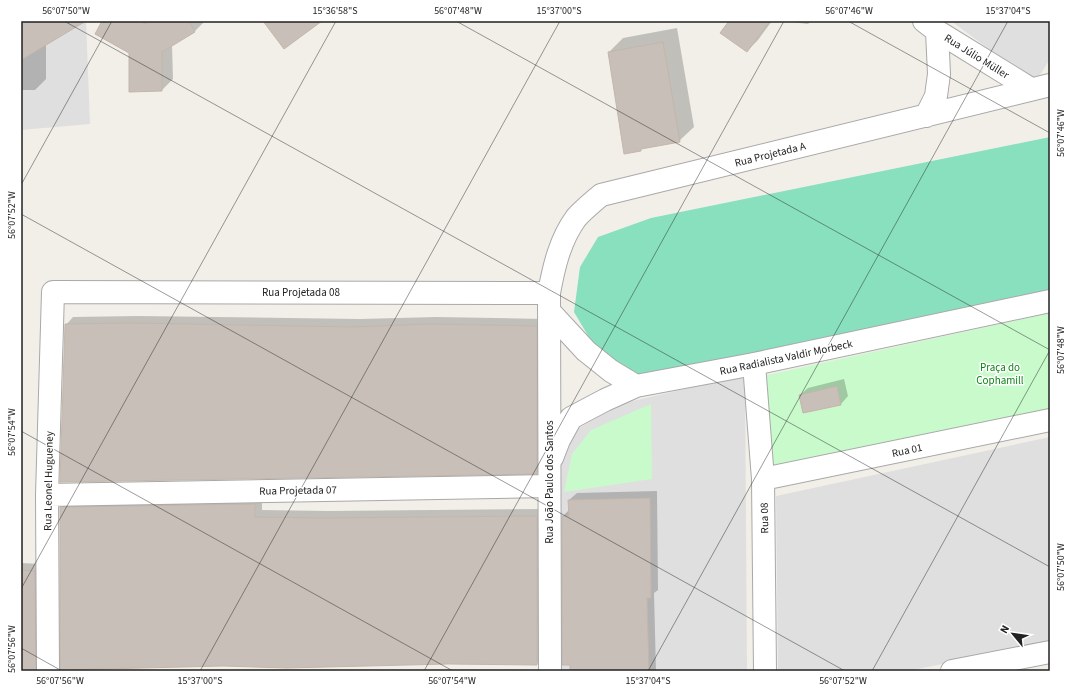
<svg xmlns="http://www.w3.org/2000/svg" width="1071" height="692" font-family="'Source Sans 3',sans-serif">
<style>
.residential{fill:#e0dfdf}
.park{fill:#c8facc}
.pitch{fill:#88e0be}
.shadow{fill:#0003}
.building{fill:#c7bfb8;stroke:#c4b6ab}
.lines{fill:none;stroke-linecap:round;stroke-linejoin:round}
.minor-casing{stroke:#a9a9a9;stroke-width:24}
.minor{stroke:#fff;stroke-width:22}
.ticks{fill:none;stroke:#222;stroke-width:1;stroke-opacity:0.45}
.labels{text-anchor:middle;stroke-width:3;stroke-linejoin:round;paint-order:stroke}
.street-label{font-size:11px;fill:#222;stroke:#fff}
.park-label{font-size:11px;fill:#0c8416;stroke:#fff}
.neatline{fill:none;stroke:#222;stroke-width:1.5}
.ticks-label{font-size:10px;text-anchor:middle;fill:#222}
</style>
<rect width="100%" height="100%" fill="#f2efe9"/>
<path class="residential" d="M 21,21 L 86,21 L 90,124 L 21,130 Z
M 951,21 L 1050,21 L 1050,59 L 1035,83 Z
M 745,375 L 747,671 L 559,671 L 558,471 L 575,430 L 624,403 Z
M 1050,437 L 1050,642 L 908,671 L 778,671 L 776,496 Z"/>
<path class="park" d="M 1050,313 L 1050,412 L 768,471 L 763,376 Z
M 651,404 L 652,479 L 564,492 L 572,454 L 591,430 Z"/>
<path class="pitch" d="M 1050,137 L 1050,297 L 635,378 L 600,356 L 574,312 L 580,267 L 598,237 L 651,218 Z"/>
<path class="shadow" d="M 21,21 L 77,21 L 46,44 L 46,79 L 35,90 L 21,90 Z
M 103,21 L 205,21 L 195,31 L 172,45 L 173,79 L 162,90 Z
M 730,21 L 772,21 L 758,40 L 747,51 Z
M 782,21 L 811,21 L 808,24 Z
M 677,28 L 694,127 L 679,141 L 643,147 L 640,150 L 609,52 L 623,38 Z
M 138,316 L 360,319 L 436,317 L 544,319 L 544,465 L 537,473 L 66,325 L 73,317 Z
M 844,379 L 848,396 L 841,404 L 800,395 L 808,388 Z
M 657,491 L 658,590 L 654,593 L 656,671 L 571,671 L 563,516 L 569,510 L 569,500 L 577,493 Z
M 262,497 L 262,510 L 328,511 L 544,509 L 545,656 L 537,664 L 448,663 L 61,508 L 68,500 Z
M 21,563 L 42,564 L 43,662 L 36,669 L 36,671 L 21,671 Z"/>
<path class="building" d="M 21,21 L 86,21 L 21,60 Z
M 102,21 L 140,21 L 145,24 L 150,21 L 189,21 L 195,32 L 162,52 L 162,91 L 129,92 L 129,53 L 95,34 Z
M 263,21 L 322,21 L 284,49 Z
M 729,21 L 770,21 L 747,52 L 720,33 Z
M 663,42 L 680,142 L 641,149 L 641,151 L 624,154 L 608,52 Z
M 130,323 L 352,327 L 428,324 L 537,326 L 537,474 L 60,482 L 65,324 Z
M 837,386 L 841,405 L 803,413 L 799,395 Z
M 650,498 L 651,598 L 647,598 L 649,671 L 570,671 L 570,665 L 562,665 L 562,516 L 569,516 L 568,500 Z
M 255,504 L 255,517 L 320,518 L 537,516 L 537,665 L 448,664 L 286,668 L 223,666 L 60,670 L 60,507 Z
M 21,570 L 35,571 L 36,671 L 21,671 Z"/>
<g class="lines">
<defs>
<path id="minor" d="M 924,21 L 937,31 L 1031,89
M 926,116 L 936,96 L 939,74 L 937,31
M 549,311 L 586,351 L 611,371 L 636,386 L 754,364 L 1050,301
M 754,364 L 763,479 L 765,671
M 552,458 L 559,440 L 571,418 L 605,400 L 636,386
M 763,479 L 1050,420
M 47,495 L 549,486
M 48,671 L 47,495 L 53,292 L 549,293
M 550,671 L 549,293 C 554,266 560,240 576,218 C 583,210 593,202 601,195 L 1050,85
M 952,671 L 1050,652"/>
</defs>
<use href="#minor" class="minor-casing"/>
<use href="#minor" class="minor"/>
</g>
<path class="ticks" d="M 64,21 L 1050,567M 456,21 L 1050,350M 848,21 L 1050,133M 21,185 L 112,21M 21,214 L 845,671M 21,431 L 453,671M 21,589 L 336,21M 21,648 L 62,671M 200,671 L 560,21M 424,671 L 784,21M 648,671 L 1008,21M 872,671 L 1050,350"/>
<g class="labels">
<g class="street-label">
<text transform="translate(977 56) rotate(32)" y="4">Rua Júlio Müller</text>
<text transform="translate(770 154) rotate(-14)" y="4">Rua Projetada A</text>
<text x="301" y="296">Rua Projetada 08</text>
<text transform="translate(786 357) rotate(-12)" y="4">Rua Radialista Valdir Morbeck</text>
<text transform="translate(907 450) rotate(-12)" y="4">Rua 01</text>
<text transform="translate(48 481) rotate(-89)" y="4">Rua Leonel Hugueney</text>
<text transform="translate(549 482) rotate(-90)" y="4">Rua João Paulo dos Santos</text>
<text transform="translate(298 490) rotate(-1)" y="4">Rua Projetada 07</text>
<text transform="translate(764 518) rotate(-91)" y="4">Rua 08</text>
</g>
<g class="park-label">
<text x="1000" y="371">Praça do<tspan x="1000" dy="13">Cophamill</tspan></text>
</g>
</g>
<rect width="1071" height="692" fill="none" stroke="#ffffff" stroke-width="44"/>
<g transform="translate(1013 634) rotate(299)" stroke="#ffffff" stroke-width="3" paint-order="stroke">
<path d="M0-3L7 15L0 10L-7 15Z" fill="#222222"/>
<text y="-6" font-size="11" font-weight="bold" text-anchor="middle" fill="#222222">N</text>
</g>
<rect x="22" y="22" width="1027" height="648" class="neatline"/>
<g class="ticks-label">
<text x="66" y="14">56°07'50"W</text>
<text x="335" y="14">15°36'58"S</text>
<text x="458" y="14">56°07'48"W</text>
<text x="559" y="14">15°37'00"S</text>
<text x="849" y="14">56°07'46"W</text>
<text x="1008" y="14">15°37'04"S</text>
<text transform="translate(1060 133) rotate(-90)" y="4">56°07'46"W</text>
<text transform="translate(11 215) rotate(-90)" y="4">56°07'52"W</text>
<text transform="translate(1060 350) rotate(-90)" y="4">56°07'48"W</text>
<text transform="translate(11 432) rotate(-90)" y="4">56°07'54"W</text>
<text transform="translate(1060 567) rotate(-90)" y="4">56°07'50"W</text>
<text transform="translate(11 649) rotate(-90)" y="4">56°07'56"W</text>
<text x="60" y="684">56°07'56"W</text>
<text x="200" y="684">15°37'00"S</text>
<text x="452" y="684">56°07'54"W</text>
<text x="648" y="684">15°37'04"S</text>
<text x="843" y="684">56°07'52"W</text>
</g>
</svg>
